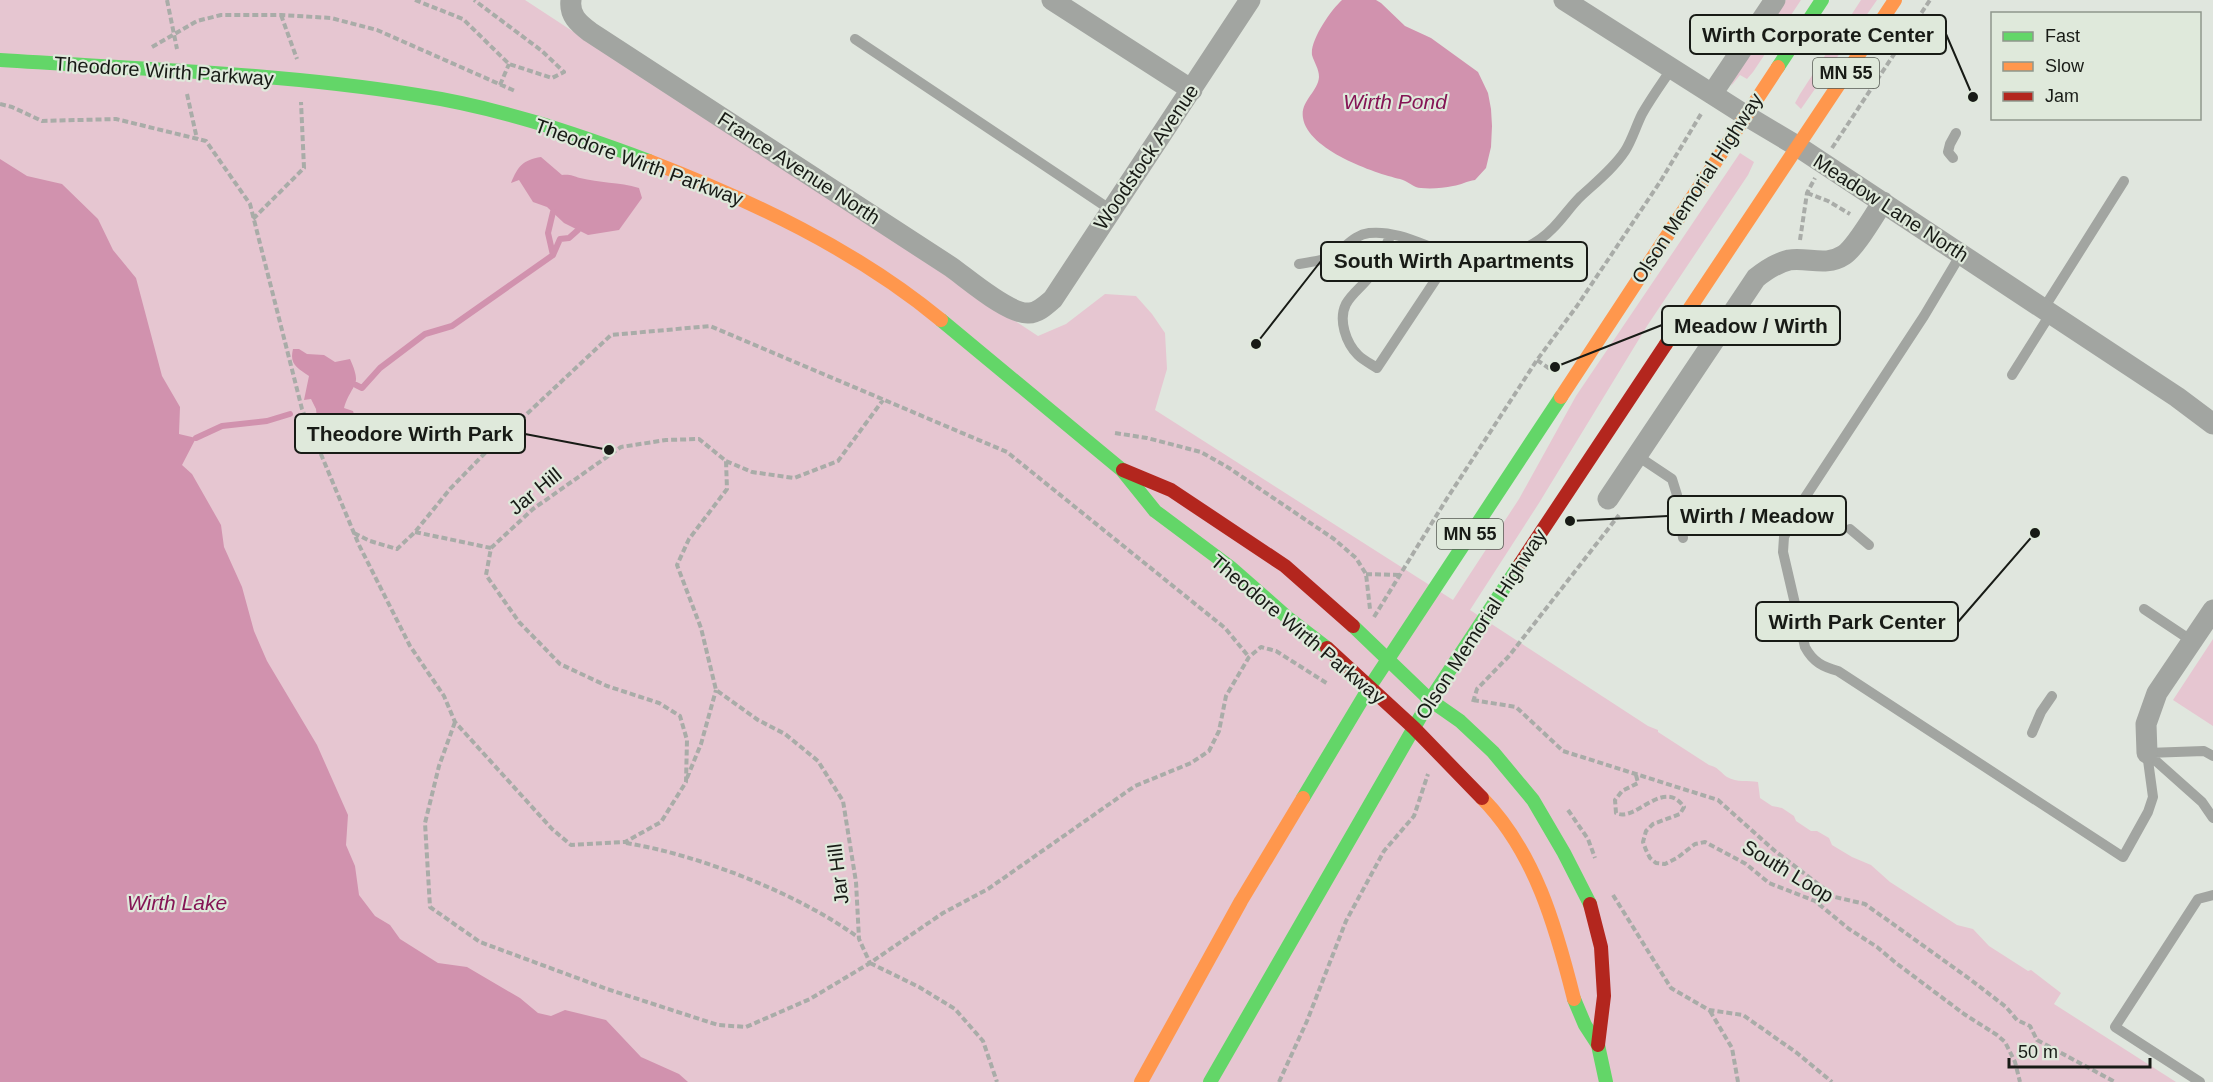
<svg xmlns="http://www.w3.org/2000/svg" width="2213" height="1082" font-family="Helvetica,sans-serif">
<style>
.green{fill:#e6c6d1}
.water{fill:#d192ae}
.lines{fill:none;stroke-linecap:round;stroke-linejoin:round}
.stream{stroke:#d192ae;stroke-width:6}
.path{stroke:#a9aca8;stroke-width:4;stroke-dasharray:6 3;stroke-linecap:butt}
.lane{stroke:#a2a5a1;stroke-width:10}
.street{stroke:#a2a5a1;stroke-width:21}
.fast{stroke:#63d668;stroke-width:14}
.slow{stroke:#ff974d;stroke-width:14}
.jam{stroke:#b3261e;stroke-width:14}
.labels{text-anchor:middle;stroke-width:4.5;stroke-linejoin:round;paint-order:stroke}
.shield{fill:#dfe9db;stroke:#545951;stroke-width:1.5}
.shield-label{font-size:18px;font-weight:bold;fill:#181b16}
.street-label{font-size:20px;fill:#181b16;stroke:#dfe9db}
.water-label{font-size:21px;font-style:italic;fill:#851555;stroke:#dfe9db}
.leader{fill:none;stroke:#181b16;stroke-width:2}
.callout-dot{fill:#181b16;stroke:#dfe9db;stroke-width:2}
.callout{fill:#dfe9db;stroke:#181b16;stroke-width:2}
.callout-label{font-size:21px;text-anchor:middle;font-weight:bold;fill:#181b16}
</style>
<rect width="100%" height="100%" fill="#e0e6de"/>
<path class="green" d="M 0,0 L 525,0 L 1038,336 L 1066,324 L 1105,294 L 1136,296 L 1152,314 L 1165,333 L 1167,369 L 1155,410 L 1453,600 L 1519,499 L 1576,396 L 1740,153 L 1754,162 L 1748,175 L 1647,326 L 1539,503 L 1470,610 L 1648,726 L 1658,730 L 1658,732 L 1709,765 C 1718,767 1720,772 1727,777 C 1737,783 1748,780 1758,782 L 1760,798 L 1772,806 L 1782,808 L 1794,816 L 1796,821 L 1811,831 L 1817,831 L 1829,838 L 1832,845 L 1852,857 L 1871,865 L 1890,882 L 1957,925 L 1973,929 L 1989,946 L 2028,971 L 2031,970 L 2061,993 L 2054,1004 L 2176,1082 L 0,1082 Z
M 1786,0 L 1801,0 L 1753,72 L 1747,79 L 1740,75 L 1731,86 L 1733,80 Z
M 1861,0 L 1877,0 L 1801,109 L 1795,103 L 1800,94 Z
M 2213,639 L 2213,726 L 2173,700 Z"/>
<path class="water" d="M 1342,0 L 1376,0 L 1381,3 L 1405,26 L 1431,38 L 1478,72 L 1488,93 L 1491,109 L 1492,126 L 1491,147 L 1486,168 L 1475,180 C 1467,181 1461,185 1453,186 C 1444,188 1431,189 1421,188 C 1414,188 1408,181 1400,179 C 1374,173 1308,150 1303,118 C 1300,101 1318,92 1319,77 C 1319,69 1314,62 1312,55 C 1310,40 1331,10 1342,0 Z
M 541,157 L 562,175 C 570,174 573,176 580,178 C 599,183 619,182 639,188 L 642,198 L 619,230 L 588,235 L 564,223 L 547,207 L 533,202 L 519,180 L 511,183 C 518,166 523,160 541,157 Z
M 0,159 L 27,176 L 62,184 L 98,219 L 113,250 L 136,278 L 162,376 L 180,407 L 179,434 L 196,438 L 182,465 L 192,474 L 221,525 L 224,547 L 242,587 L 254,631 L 267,661 L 317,745 L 348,815 L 346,845 L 355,866 L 359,895 L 375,916 L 390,925 L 400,939 L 438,963 L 467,967 L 520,998 L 538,1013 L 551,1016 L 565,1010 L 606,1020 L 641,1057 L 679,1074 L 688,1082 L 0,1082 Z
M 293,349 L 299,349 L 307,354 L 324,355 L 335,362 L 350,359 C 363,388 352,382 344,408 L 353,411 L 357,423 L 350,427 L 350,435 L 341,440 C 330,435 328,425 317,418 L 316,409 L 311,399 L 304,400 L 309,376 C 298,368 289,365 293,349 Z"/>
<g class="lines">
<path class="stream" d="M 553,255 L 560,239 L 569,238 L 578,230
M 356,385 L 362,388 L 380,368 L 425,334 L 452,326 L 553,255 L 548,233 L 553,212
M 196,438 L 222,426 L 267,421 L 290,414"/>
<path class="path" d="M 167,0 L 177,49
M 415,0 L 463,19 L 509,64 L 552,78 L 564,72 L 542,51 L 474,0
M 281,15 L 297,59
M 152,47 L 197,21 L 221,15 L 281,15 L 331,18 L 377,30 L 515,91
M 500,85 L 509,64
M 187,94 L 197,139
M 0,104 L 12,107 L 42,121 L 116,119 L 206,141 L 250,204 L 302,409 L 359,545 L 410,646 L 444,696 L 455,722 L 552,829 L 571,845 L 625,842 L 661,822 L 686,782 L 687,740 L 680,716 L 659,703 L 607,686 L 560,664 L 519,622 L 486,575 L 491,548 L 533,509 L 621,447 L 666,440 L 699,439 L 726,461 L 727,489 L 689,539 L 677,565 L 701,628 L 716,690 L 758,720 L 785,734 L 818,761 L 843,801 L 856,882 L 859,939 L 870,963
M 1832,148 L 1930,0
M 1807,193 L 1828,201 L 1850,214
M 253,219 L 304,168 L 301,102
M 1800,240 L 1807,193 L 1815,178
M 1537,360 L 1550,369
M 1115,433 L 1147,438 L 1201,452 L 1229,468 L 1334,539 L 1356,558 L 1366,574 L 1370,609
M 726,461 L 752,472 L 794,478 L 838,461 L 883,400
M 415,532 L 491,548
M 354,533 L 370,541 L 397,549 L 415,532 L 450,489 L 484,454 L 611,335 L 710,326 L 1007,452 L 1225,628 L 1249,657
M 1366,574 L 1401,575
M 1374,617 L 1446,500 L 1537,360 L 1577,306 L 1660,182 L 1701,114
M 1473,700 L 1516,707 L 1563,751 L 1718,800 L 1775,851 L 1835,897 L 1865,904 L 1971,980 L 2006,1007 L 2017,1020 L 2030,1026 L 2037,1040 L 2115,1082
M 1473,702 L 1477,689 L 1509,656 L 1619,515
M 455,722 L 439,766 L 425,823 L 430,907 L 480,942 L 607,989 L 718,1025 L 746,1027 L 810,999 L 870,963 L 943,913 L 988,889 L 1135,786 L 1191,763 L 1209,751 L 1219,731 L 1226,696 L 1249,657 L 1261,647 L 1276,651 L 1328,684
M 1636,775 L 1638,783 L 1622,791 L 1615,800 L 1616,813 C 1636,823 1663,777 1684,807 L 1680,814 L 1653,824 L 1646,831 L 1643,842 L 1646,850 L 1650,858 L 1656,863 L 1665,864 L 1677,858 L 1695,844 L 1705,842 L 1746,864 L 1769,883 L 1815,901 L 1849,929 L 1877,947 L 1896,963 L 1964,1014 L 1997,1035 L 2005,1042 L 2015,1062 L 2020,1082
M 687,778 L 701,744 L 716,690
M 1568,810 L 1588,839 L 1595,858
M 626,843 C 700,855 799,894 859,938
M 1613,895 L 1671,988 L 1709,1010 L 1743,1015 L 1797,1053 L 1832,1082
M 870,963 L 919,987 L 955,1009 L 983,1041 L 997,1082
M 1710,1011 L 1732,1048 L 1738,1082
M 1279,1082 L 1307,1021 L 1346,921 L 1384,851 L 1414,816 L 1428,774"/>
<path class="lane" d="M 855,39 L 1111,210
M 1953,158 L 1948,152 L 1950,144 L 1956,133
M 1391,235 C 1384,248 1379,263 1370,276 C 1363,286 1352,293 1346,304 C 1338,320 1346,343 1358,355 C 1363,360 1371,364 1377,368 L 1444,267 L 1448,253
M 1961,254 L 1924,316 L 1804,499 L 1784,537 L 1783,552 L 1805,647 C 1813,662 1823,667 1838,671 L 2123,857 L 2148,812 L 2153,797 L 2147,753
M 1299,264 C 1310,262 1321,261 1330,257 C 1344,250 1353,235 1369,233 C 1408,229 1441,259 1479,259 C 1506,259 1535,247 1553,228 C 1563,218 1570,207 1580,197 C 1595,183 1613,169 1625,151 C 1632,140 1636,126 1642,114 C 1651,98 1662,83 1672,68
M 2044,308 L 2124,181
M 2012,375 L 2051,313
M 1636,455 L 1672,479 L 1677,495 L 1683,538
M 1850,529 L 1869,545
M 2144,609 L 2192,641
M 2032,733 L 2041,712 L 2052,696
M 2147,753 L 2202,802 L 2213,818
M 2147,753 L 2204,751 L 2213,756
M 2200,1082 L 2115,1027 L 2198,899 L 2213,895"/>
<path class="street" d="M 571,0 C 569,15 578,23 590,32 L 951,267 C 968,279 1009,315 1029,313 C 1038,313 1046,305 1053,299 L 1250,0
M 1052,0 L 1192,90
M 1564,0 L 1745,115 L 1797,146 L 2177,397 L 2213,424
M 1712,94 L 1775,0
M 1608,499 L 1756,278 C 1766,270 1776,263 1789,260 C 1808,257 1826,267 1844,255 C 1856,247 1874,215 1883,202
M 2147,753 L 2146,724 L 2157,693 L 2213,610"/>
<path class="fast" d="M 0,60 C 139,69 280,73 417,95 C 497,107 574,133 649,161
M 1778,67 L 1822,0
M 941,320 L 1122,470 L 1155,511 L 1230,567 L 1288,618 L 1327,648
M 1353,626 L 1430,700 L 1460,721 L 1493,752 L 1533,800 L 1564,853 L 1590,904
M 1303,798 L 1369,688 L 1561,397
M 1574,999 L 1585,1025 L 1598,1045 L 1606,1082
M 1210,1082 L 1430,700 L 1520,564"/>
<path class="slow" d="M 649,161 C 752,201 855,249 941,320
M 1666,344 L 1895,0
M 1561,397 L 1778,67
M 1482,798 C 1535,852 1556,927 1574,999
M 1141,1082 L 1241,901 L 1303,798"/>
<path class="jam" d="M 1123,470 L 1171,490 L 1285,566 L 1353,626
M 1520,564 L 1666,344
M 1327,648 L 1414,728 L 1482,798
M 1590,904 L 1601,947 L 1604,996 L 1598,1045"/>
</g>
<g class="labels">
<g class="shield">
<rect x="1813" y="58" width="66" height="30" rx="4.5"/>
<rect x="1437" y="519" width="66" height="30" rx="4.5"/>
</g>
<g class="shield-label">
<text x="1846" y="79">MN 55</text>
<text x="1470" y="540">MN 55</text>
</g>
<g class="street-label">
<text transform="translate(164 71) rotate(4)" y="7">Theodore Wirth Parkway</text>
<text transform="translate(1146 157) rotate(-56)" y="7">Woodstock Avenue</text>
<text transform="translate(639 162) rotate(20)" y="7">Theodore Wirth Parkway</text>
<text transform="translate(799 168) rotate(33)" y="7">France Avenue North</text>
<text transform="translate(1697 188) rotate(-57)" y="7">Olson Memorial Highway</text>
<text transform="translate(1891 208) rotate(33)" y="7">Meadow Lane North</text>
<text transform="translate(535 491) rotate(-39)" y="7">Jar Hill</text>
<text transform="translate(1481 624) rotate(-57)" y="7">Olson Memorial Highway</text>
<text transform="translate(1298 629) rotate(40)" y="7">Theodore Wirth Parkway</text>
<text transform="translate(1788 871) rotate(31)" y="7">South Loop</text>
<text transform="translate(838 874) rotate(-97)" y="7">Jar Hill</text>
</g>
<g class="water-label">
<text x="1395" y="109">Wirth Pond</text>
<text x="177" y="910">Wirth Lake</text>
</g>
</g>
<path class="leader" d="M1973 97L1946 34M1256 344L1321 261M1555 367L1662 325M609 450L525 434M1570 521L1668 516M2035 533L1958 622"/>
<g class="callout-dot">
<circle cx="1973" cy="97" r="6"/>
<circle cx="1256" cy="344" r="6"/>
<circle cx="1555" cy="367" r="6"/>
<circle cx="609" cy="450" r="6"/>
<circle cx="1570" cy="521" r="6"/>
<circle cx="2035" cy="533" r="6"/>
</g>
<g class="callout">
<rect x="1690" y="15" width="256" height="39" rx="6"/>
<rect x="1321" y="242" width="266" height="39" rx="6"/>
<rect x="1662" y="306" width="178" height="39" rx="6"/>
<rect x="295" y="414" width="230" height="39" rx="6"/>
<rect x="1668" y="496" width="178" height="39" rx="6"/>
<rect x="1756" y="602" width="202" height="39" rx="6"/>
</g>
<g class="callout-label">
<text x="1818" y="42">Wirth Corporate Center</text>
<text x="1454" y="268">South Wirth Apartments</text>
<text x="1751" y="333">Meadow / Wirth</text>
<text x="410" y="441">Theodore Wirth Park</text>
<text x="1757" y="523">Wirth / Meadow</text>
<text x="1857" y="629">Wirth Park Center</text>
</g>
<rect x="1991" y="12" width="210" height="108" fill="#dfe9db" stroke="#8f978c" stroke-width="1.5"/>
<rect x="2003" y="32" width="30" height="9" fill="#63d668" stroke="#8f978c" stroke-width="1.5"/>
<text x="2045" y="42" font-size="18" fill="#181b16">Fast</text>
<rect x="2003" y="62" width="30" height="9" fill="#ff974d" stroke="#8f978c" stroke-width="1.5"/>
<text x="2045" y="72" font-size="18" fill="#181b16">Slow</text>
<rect x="2003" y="92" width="30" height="9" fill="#b3261e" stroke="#8f978c" stroke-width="1.5"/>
<text x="2045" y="102" font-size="18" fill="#181b16">Jam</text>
<path d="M2009 1058v9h141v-9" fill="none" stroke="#181b16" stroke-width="3"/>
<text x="2018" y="1058" font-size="18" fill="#181b16" stroke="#dfe9db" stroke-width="4.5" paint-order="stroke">50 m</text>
</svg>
